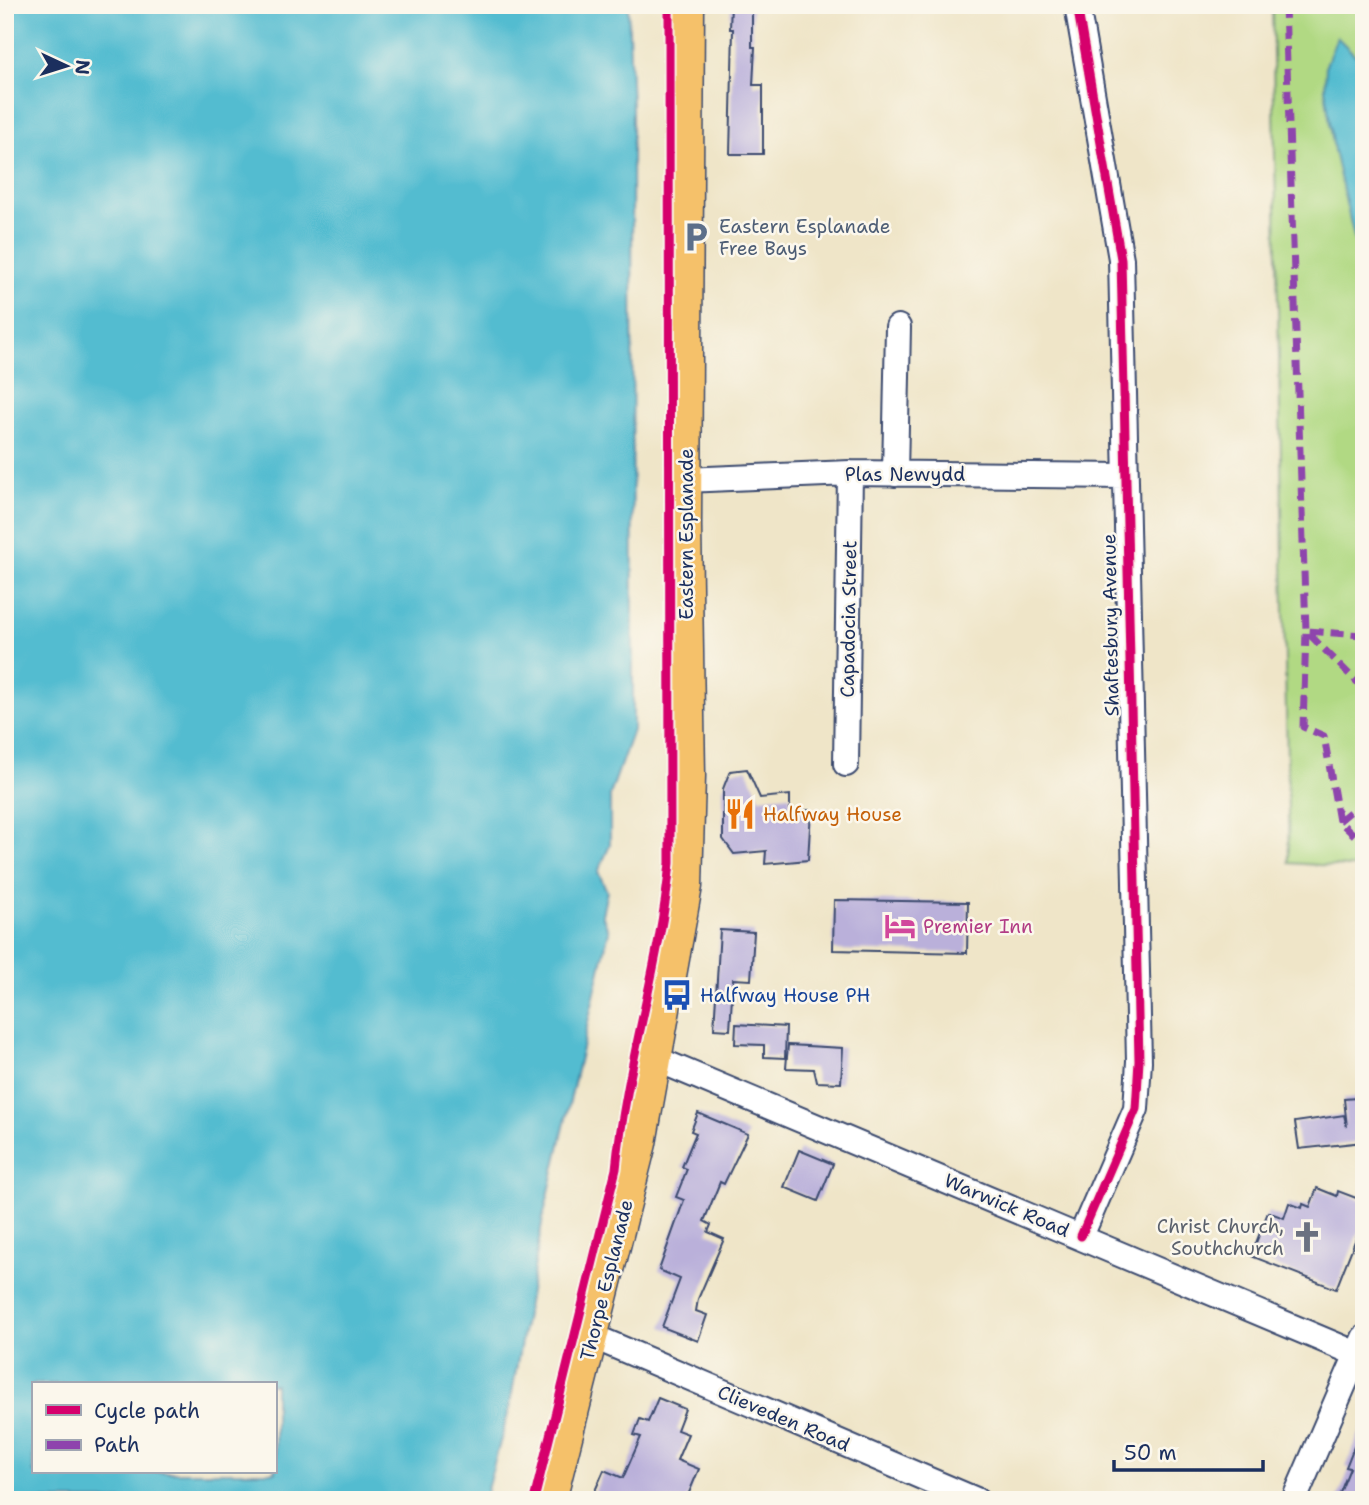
<svg xmlns="http://www.w3.org/2000/svg" width="1369" height="1505" font-family="'Shantell Sans',sans-serif">
<style>
.green{fill:#b1d983;stroke:#668470;stroke-width:2}
.water{fill:#53bcd0;stroke:#377697;stroke-width:2;fill-rule:evenodd}
.building{fill:#bab0da}
.lines{fill:none;stroke-linecap:round;stroke-linejoin:round}
.minor-casing{stroke:#3b4a6e;stroke-width:28}
.major-casing{stroke:#3b4a6e;stroke-width:35}
.minor{stroke:#fff;stroke-width:24}
.major{stroke:#f5c16b;stroke-width:32}
.quiet{stroke:#8e44ad;stroke-width:7;stroke-dasharray:14 7;stroke-linecap:butt}
.cycleway-casing{stroke:#fbf7ec;stroke-width:13}
.cycleway{stroke:#d6006c;stroke-width:9}
.labels{text-anchor:middle;stroke-width:5;stroke-linejoin:round;paint-order:stroke}
.service-label{font-size:19px;fill:#4e5e75;stroke:#fbf7ec;text-anchor:start}
.street-label{font-size:19px;fill:#1b2f5e;stroke:#fbf7ec}
.food-label{font-size:19px;fill:#c56008;stroke:#fbf7ec;text-anchor:start}
.hotel-label{font-size:19px;fill:#b23c85;stroke:#fbf7ec;text-anchor:start}
.transit-label{font-size:19px;fill:#164399;stroke:#fbf7ec;text-anchor:start}
.worship-label{font-size:19px;fill:#5b616d;stroke:#fbf7ec;text-anchor:end}
</style>
<rect width="100%" height="100%" fill="#fbf7ec"/>
<filter id="ink" filterUnits="userSpaceOnUse"><feTurbulence type="fractalNoise" baseFrequency=".0143" numOctaves="2"/><feDisplacementMap in="SourceGraphic" scale="14" xChannelSelector="R" yChannelSelector="G"/><feConvolveMatrix kernelMatrix="1 2 1 2 8 2 1 2 1" color-interpolation-filters="sRGB"/></filter>
<filter id="wash" filterUnits="userSpaceOnUse"><feTurbulence type="fractalNoise" baseFrequency=".00686" numOctaves="4" result="noise"/><feDisplacementMap in="SourceGraphic" scale="28" xChannelSelector="R" yChannelSelector="G"/><feGaussianBlur stdDeviation="1.57" result="paint"/><feColorMatrix in="noise" values="0 0 0 0 0 0 0 0 0 0 0 0 0 0 0 0 0 1.4 0 .05"/><feComposite in="paint" operator="in"/></filter>
<g filter="url(#wash)">
<rect width="100%" height="100%" fill="#efe5c8"/>
<path class="green" d="M 1272,5 L 1364,5 L 1364,868 L 1289,863 Z"/>
<path class="water" d="M 5,5 L 628,5 L 632,108 L 633,730 L 610,795 L 610,845 L 598,872 L 607,891 L 602,915 L 609,931 L 543,1218 L 509,1410 L 484,1500 L 5,1500 ZM 33,1384 L 275,1384 L 275,1472 L 33,1472 Z
M 1337,37 L 1356,56 L 1364,56 L 1364,280 L 1334,151 L 1325,88 L 1326,65 Z"/>
<g id="blocks">
<path class="building" d="M 731,5 L 752,5 L 752,47 L 755,47 L 753,85 L 763,85 L 763,154 L 730,154 L 733,29 L 730,29 Z
M 747,769 L 760,798 L 790,795 L 790,811 L 811,810 L 808,860 L 765,864 L 766,851 L 734,854 L 723,839 L 723,789 L 730,771 Z
M 834,900 L 968,902 L 967,953 L 833,950 Z
M 720,930 L 754,932 L 751,980 L 733,979 L 730,1030 L 714,1029 Z
M 736,1024 L 786,1027 L 785,1058 L 764,1057 L 764,1045 L 735,1044 Z
M 788,1045 L 843,1048 L 841,1083 L 817,1082 L 814,1069 L 786,1068 Z
M 1357,1098 L 1363,1142 L 1299,1149 L 1295,1122 L 1344,1115 L 1347,1127 L 1344,1099 Z
M 698,1113 L 748,1134 L 724,1184 L 720,1182 L 704,1221 L 711,1225 L 708,1232 L 724,1239 L 698,1299 L 696,1311 L 707,1315 L 698,1341 L 662,1327 L 680,1279 L 659,1270 L 684,1200 L 676,1197 L 687,1169 L 682,1167 L 696,1133 L 691,1131 Z
M 799,1150 L 833,1164 L 818,1201 L 784,1187 Z
M 1317,1188 L 1337,1196 L 1338,1191 L 1364,1201 L 1364,1218 L 1336,1289 L 1251,1256 L 1268,1212 L 1284,1218 L 1289,1203 L 1302,1208 L 1303,1204 L 1310,1207 Z
M 658,1398 L 685,1409 L 677,1430 L 688,1434 L 677,1460 L 699,1469 L 686,1500 L 591,1500 L 604,1470 L 623,1478 L 641,1437 L 634,1435 L 640,1419 L 648,1422 Z
M 1363,1424 L 1364,1500 L 1337,1500 L 1350,1468 L 1346,1467 Z"/>
</g>
</g>
<g filter="url(#ink)">
<use href="#blocks" fill-opacity="0" stroke="#3b4a6e" stroke-width="2"/>
<g class="lines">
<defs>
<path id="minor" d="M 1077,5 L 1121,259 L 1139,1061 L 1136,1109 L 1081,1236
M 895,474 L 898,327
M 685,480 L 850,473 L 1125,476
M 846,764 L 850,473
M 656,1059 L 1357,1354
M 591,1339 L 606,1342 L 976,1500
M 1294,1500 L 1364,1338"/>
<path id="major" d="M 550,1500 L 640,1143 L 686,886 L 689,776 L 685,526 L 688,5"/>
</defs>
<use href="#minor" class="minor-casing"/>
<use href="#major" class="major-casing"/>
<use href="#minor" class="minor"/>
<use href="#major" class="major"/>
<path class="quiet" d="M 1285,5 L 1306,631 L 1364,635
M 1364,689 L 1306,631 L 1303,727 L 1324,736 L 1339,821 L 1364,844
M 1339,821 L 1364,800"/>
<defs>
<path id="cycleway" d="M 1077,5 L 1121,259 L 1139,1061 L 1136,1109 L 1081,1236
M 534,1500 L 616,1169 C 626,1066 660,966 670,863 L 669,5"/>
</defs>
<use href="#cycleway" class="cycleway-casing"/>
<use href="#cycleway" class="cycleway"/>
</g>
</g>
<defs>
<symbol id="parking-bare" viewBox="-9 -9 18 18"><path d="M-3.5-5.5H1a3.5 3.5 0 0 1 0 7H-1V5.5H-3.5ZM-1-3.4V-.6H.8a1.4 1.4 0 0 0 0-2.8Z" fill="#5c6f8a" stroke="#fbf7ec" stroke-width="2.5" paint-order="stroke"/></symbol>
<symbol id="restaurant-bare" viewBox="-9 -9 18 18"><path d="M-5-6h1v4h1v-4h1v4h1v-4h1v5L-1.5 .5V6h-2V.5L-5-1ZM5-6V6H3V1.5H1.5Q1.5-4 5-6Z" fill="#e8710a" stroke="#fbf7ec" stroke-width="2.5" paint-order="stroke"/></symbol>
<symbol id="hotel-bare" viewBox="-9 -9 18 18"><path d="M-6-4.5h1.5V1H6V5H4.5V3h-9V5H-6ZM-4 0a1.8 1.8 0 1 1 3.6 0ZM.5 0V-2.5h3Q6-2.5 6 0Z" fill="#d1479c" stroke="#fbf7ec" stroke-width="2.5" paint-order="stroke"/></symbol>
<symbol id="bus-bare" viewBox="-9 -9 18 18"><path d="M-5-6H5V4H4V6H2V4H-2V6H-4V4H-5ZM-3.5-4V0h7V-4ZM-3.5 1.2v1.5H-2V1.2ZM2 1.2v1.5H3.5V1.2Z" fill="#1a4fb4" stroke="#fbf7ec" stroke-width="2.5" paint-order="stroke"/></symbol>
<symbol id="church-bare" viewBox="-9 -9 18 18"><path d="M-1.2-6h2.4v3.5h3.3v2.4h-3.3V6h-2.4V-.1h-3.3v-2.4h3.3Z" fill="#6b7280" stroke="#fbf7ec" stroke-width="2.5" paint-order="stroke"/></symbol>
</defs>
<g fill-rule="evenodd">
<use href="#parking-bare" x="674" y="215" width="44" height="44"/>
<use href="#restaurant-bare" x="718" y="792" width="44" height="44"/>
<use href="#hotel-bare" x="878" y="904" width="44" height="44"/>
<use href="#bus-bare" x="655" y="973" width="44" height="44"/>
<use href="#church-bare" x="1285" y="1215" width="44" height="44"/>
</g>
<g class="labels">
<g class="service-label">
<text x="719" y="233">Eastern Esplanade<tspan x="719" dy="22">Free Bays</tspan></text>
</g>
<g class="street-label">
<text x="905" y="481">Plas Newydd</text>
<text transform="translate(686 534) rotate(-90)" y="7">Eastern Esplanade</text>
<text transform="translate(848 619) rotate(-89)" y="7">Capadocia Street</text>
<text transform="translate(1110 625) rotate(-91)" y="7">Shaftesbury Avenue</text>
<text transform="translate(1007 1205) rotate(23)" y="7">Warwick Road</text>
<text transform="translate(606 1280) rotate(-76)" y="7">Thorpe Esplanade</text>
<text transform="translate(784 1418) rotate(23)" y="7">Clieveden Road</text>
</g>
<g class="food-label">
<text x="763" y="821">Halfway House</text>
</g>
<g class="hotel-label">
<text x="923" y="933">Premier Inn</text>
</g>
<g class="transit-label">
<text x="700" y="1002">Halfway House PH</text>
</g>
<g class="worship-label">
<text x="1284" y="1233">Christ Church,<tspan x="1284" dy="22">Southchurch</tspan></text>
</g>
</g>
<rect width="1369" height="1505" fill="none" stroke="#fbf7ec" stroke-width="28"/>
<rect x="32" y="1382" width="245" height="91" fill="#fbf7ec" stroke="#a1a7b3" stroke-width="2"/>
<rect x="46" y="1405" width="35" height="10" fill="#d6006c" stroke="#a1a7b3" stroke-width="2"/>
<text x="94" y="1418" font-size="21" fill="#1b2f5e">Cycle path</text>
<rect x="46" y="1440" width="35" height="10" fill="#8e44ad" stroke="#a1a7b3" stroke-width="2"/>
<text x="94" y="1452" font-size="21" fill="#1b2f5e">Path</text>
<g transform="translate(66 66) rotate(94)" stroke="#fbf7ec" stroke-width="5" paint-order="stroke">
<path d="M0-5L12 26L0 18L-12 26Z" fill="#1b2f5e"/>
<text y="-10" font-size="19" font-weight="bold" text-anchor="middle" fill="#1b2f5e">N</text>
</g>
<path d="M1114 1460v10h149v-10" fill="none" stroke="#1b2f5e" stroke-width="3.5"/>
<text x="1124" y="1460" font-size="21" fill="#1b2f5e" stroke="#fbf7ec" stroke-width="5" paint-order="stroke">50 m</text>
</svg>
